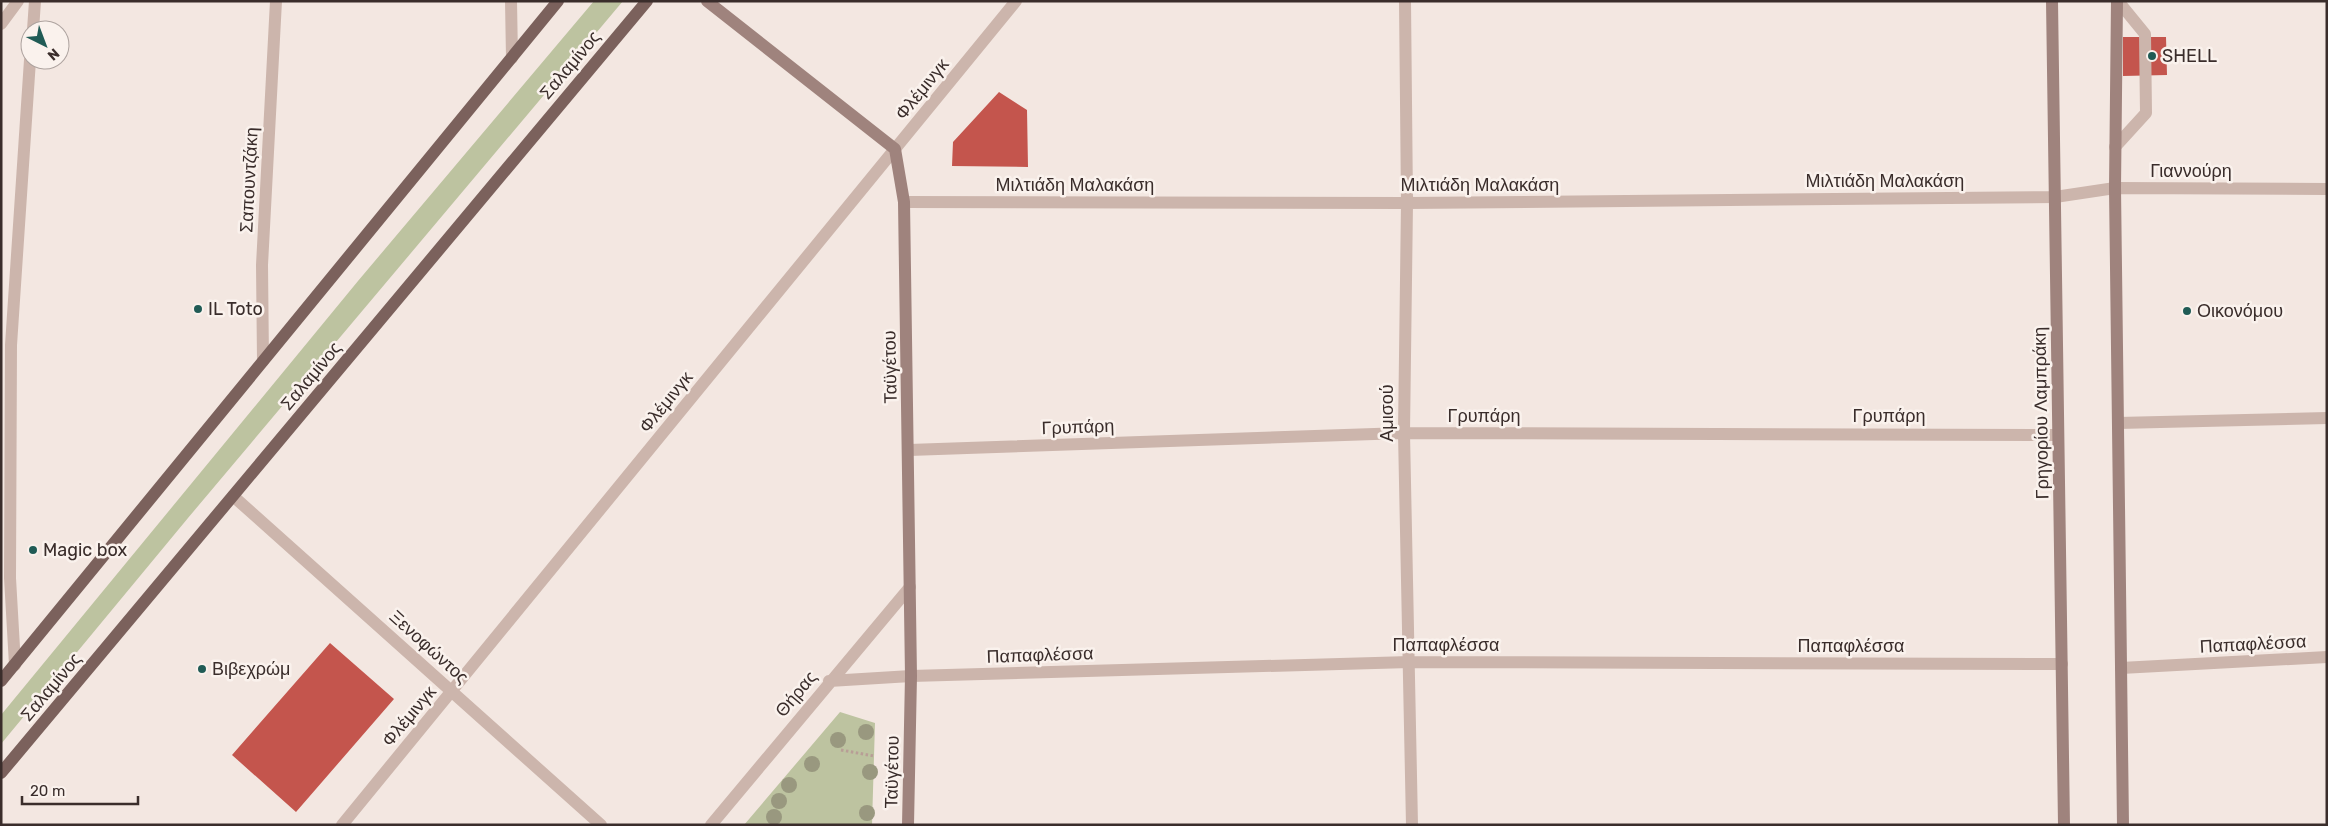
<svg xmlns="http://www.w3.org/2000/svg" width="2328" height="826" font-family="Rubik,sans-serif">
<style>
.green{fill:#bdc3a0}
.building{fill:#c4554d}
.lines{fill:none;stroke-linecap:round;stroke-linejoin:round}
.path{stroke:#b89e96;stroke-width:3;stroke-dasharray:2.5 2.5;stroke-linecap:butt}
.lane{stroke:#ccb5ac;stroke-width:12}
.street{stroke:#ccb5ac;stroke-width:12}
.secondary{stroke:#9f837d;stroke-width:12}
.primary{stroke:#7b615c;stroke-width:12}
.tree{fill:#99987f}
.poi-dot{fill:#205b55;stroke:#faf2ed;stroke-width:2}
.labels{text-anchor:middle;stroke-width:5;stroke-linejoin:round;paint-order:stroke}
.poi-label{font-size:18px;fill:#3a2d2b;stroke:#faf2ed;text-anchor:start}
.street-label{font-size:18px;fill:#3a2d2b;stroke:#faf2ed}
</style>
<rect width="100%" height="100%" fill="#f3e7e1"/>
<path class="green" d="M 594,1 L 623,1 L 188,518 L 1,744 L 1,715 L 358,281 Z
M 840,712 L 875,723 L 872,825 L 744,825 Z"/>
<path class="building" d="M 2123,37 L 2166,37 L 2167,75 L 2123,76 Z
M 999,92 L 1027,110 L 1028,167 L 952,166 L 953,142 Z
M 330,643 L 394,699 L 296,812 L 232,755 Z"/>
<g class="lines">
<path class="path" d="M 841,750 L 874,756"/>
<path class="lane" d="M 2115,147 L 2146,113 L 2145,34 L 2118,1"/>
<path class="street" d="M 511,1 L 512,58
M 1405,1 L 1407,203 L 1404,433 L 1412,825
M 1,24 L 18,1
M 33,30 L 35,1
M 904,202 L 1407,203 L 2055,197 L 2115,188 L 2327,189
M 263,361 L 262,265 L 276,1
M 2118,423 L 2327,418
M 909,450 L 1404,433 L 2058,435
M 233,496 L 601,825
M 15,665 L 10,578 L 11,345 L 30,60
M 2121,668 L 2327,657
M 829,681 L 911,676 L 1410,662 L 2062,664
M 342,825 L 1016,1
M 711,825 L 910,587"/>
<path class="secondary" d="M 707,1 L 895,149 L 904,202 L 911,676 L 908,825
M 2052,1 L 2064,825
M 2117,1 L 2115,188 L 2123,825"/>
<path class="primary" d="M 1,681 L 558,1
M 1,773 L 647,1"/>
</g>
<g class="tree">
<circle cx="866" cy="732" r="8"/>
<circle cx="838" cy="740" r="8"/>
<circle cx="812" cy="764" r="8"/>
<circle cx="870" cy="772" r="8"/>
<circle cx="789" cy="785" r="8"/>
<circle cx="779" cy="801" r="8"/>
<circle cx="867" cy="813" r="8"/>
<circle cx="774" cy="817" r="8"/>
</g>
<g class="poi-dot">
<circle cx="2152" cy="56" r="5"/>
<circle cx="198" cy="309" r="5"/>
<circle cx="2187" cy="311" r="5"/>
<circle cx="33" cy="550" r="5"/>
<circle cx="202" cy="669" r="5"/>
</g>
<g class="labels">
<g class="poi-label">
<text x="2162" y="62">SHELL</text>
<text x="208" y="315">IL Toto</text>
<text x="2197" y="317">Οικονόμου</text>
<text x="43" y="556">Magic box</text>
<text x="212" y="675">Βιβεχρώμ</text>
</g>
<g class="street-label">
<text transform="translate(570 65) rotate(-50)" y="6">Σαλαμίνος</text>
<text transform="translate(922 89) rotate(-51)" y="6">Φλέμινγκ</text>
<text x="2191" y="177">Γιαννούρη</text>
<text transform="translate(249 180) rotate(-87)" y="6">Σαπουντζάκη</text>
<text x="1885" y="187">Μιλτιάδη Μαλακάση</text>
<text x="1075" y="191">Μιλτιάδη Μαλακάση</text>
<text x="1480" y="191">Μιλτιάδη Μαλακάση</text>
<text transform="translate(890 367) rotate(-91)" y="6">Ταϋγέτου</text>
<text transform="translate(311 376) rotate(-50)" y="6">Σαλαμίνος</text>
<text transform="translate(666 402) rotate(-51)" y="6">Φλέμινγκ</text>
<text transform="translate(1387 413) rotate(-90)" y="6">Αμισού</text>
<text transform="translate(2041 413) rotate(-91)" y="6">Γρηγορίου Λαμπράκη</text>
<text x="1484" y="422">Γρυπάρη</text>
<text x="1889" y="422">Γρυπάρη</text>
<text transform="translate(1078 427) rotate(-2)" y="6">Γρυπάρη</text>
<text transform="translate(2253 644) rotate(-3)" y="6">Παπαφλέσσα</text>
<text x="1446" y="651">Παπαφλέσσα</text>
<text x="1851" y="652">Παπαφλέσσα</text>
<text transform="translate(429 647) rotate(42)" y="6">Ξενοφώντος</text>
<text transform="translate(1040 655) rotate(-2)" y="6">Παπαφλέσσα</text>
<text transform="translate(51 687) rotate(-50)" y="6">Σαλαμίνος</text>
<text transform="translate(796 694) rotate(-50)" y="6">Θήρας</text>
<text transform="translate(409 716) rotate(-50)" y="6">Φλέμινγκ</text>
<text transform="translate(892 772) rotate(-89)" y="6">Ταϋγέτου</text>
</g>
</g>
<rect width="2328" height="826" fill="none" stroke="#3a2d2b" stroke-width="5"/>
<g transform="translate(45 45) rotate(138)"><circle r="24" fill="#faf2ed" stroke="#ada39f"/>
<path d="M0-4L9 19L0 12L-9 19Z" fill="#205b55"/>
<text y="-8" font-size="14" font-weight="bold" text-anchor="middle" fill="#3a2d2b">N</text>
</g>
<path d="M22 796v8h116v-8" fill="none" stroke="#3a2d2b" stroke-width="2.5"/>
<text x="30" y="796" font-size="15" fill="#3a2d2b" stroke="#faf2ed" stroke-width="4" paint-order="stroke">20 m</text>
</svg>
